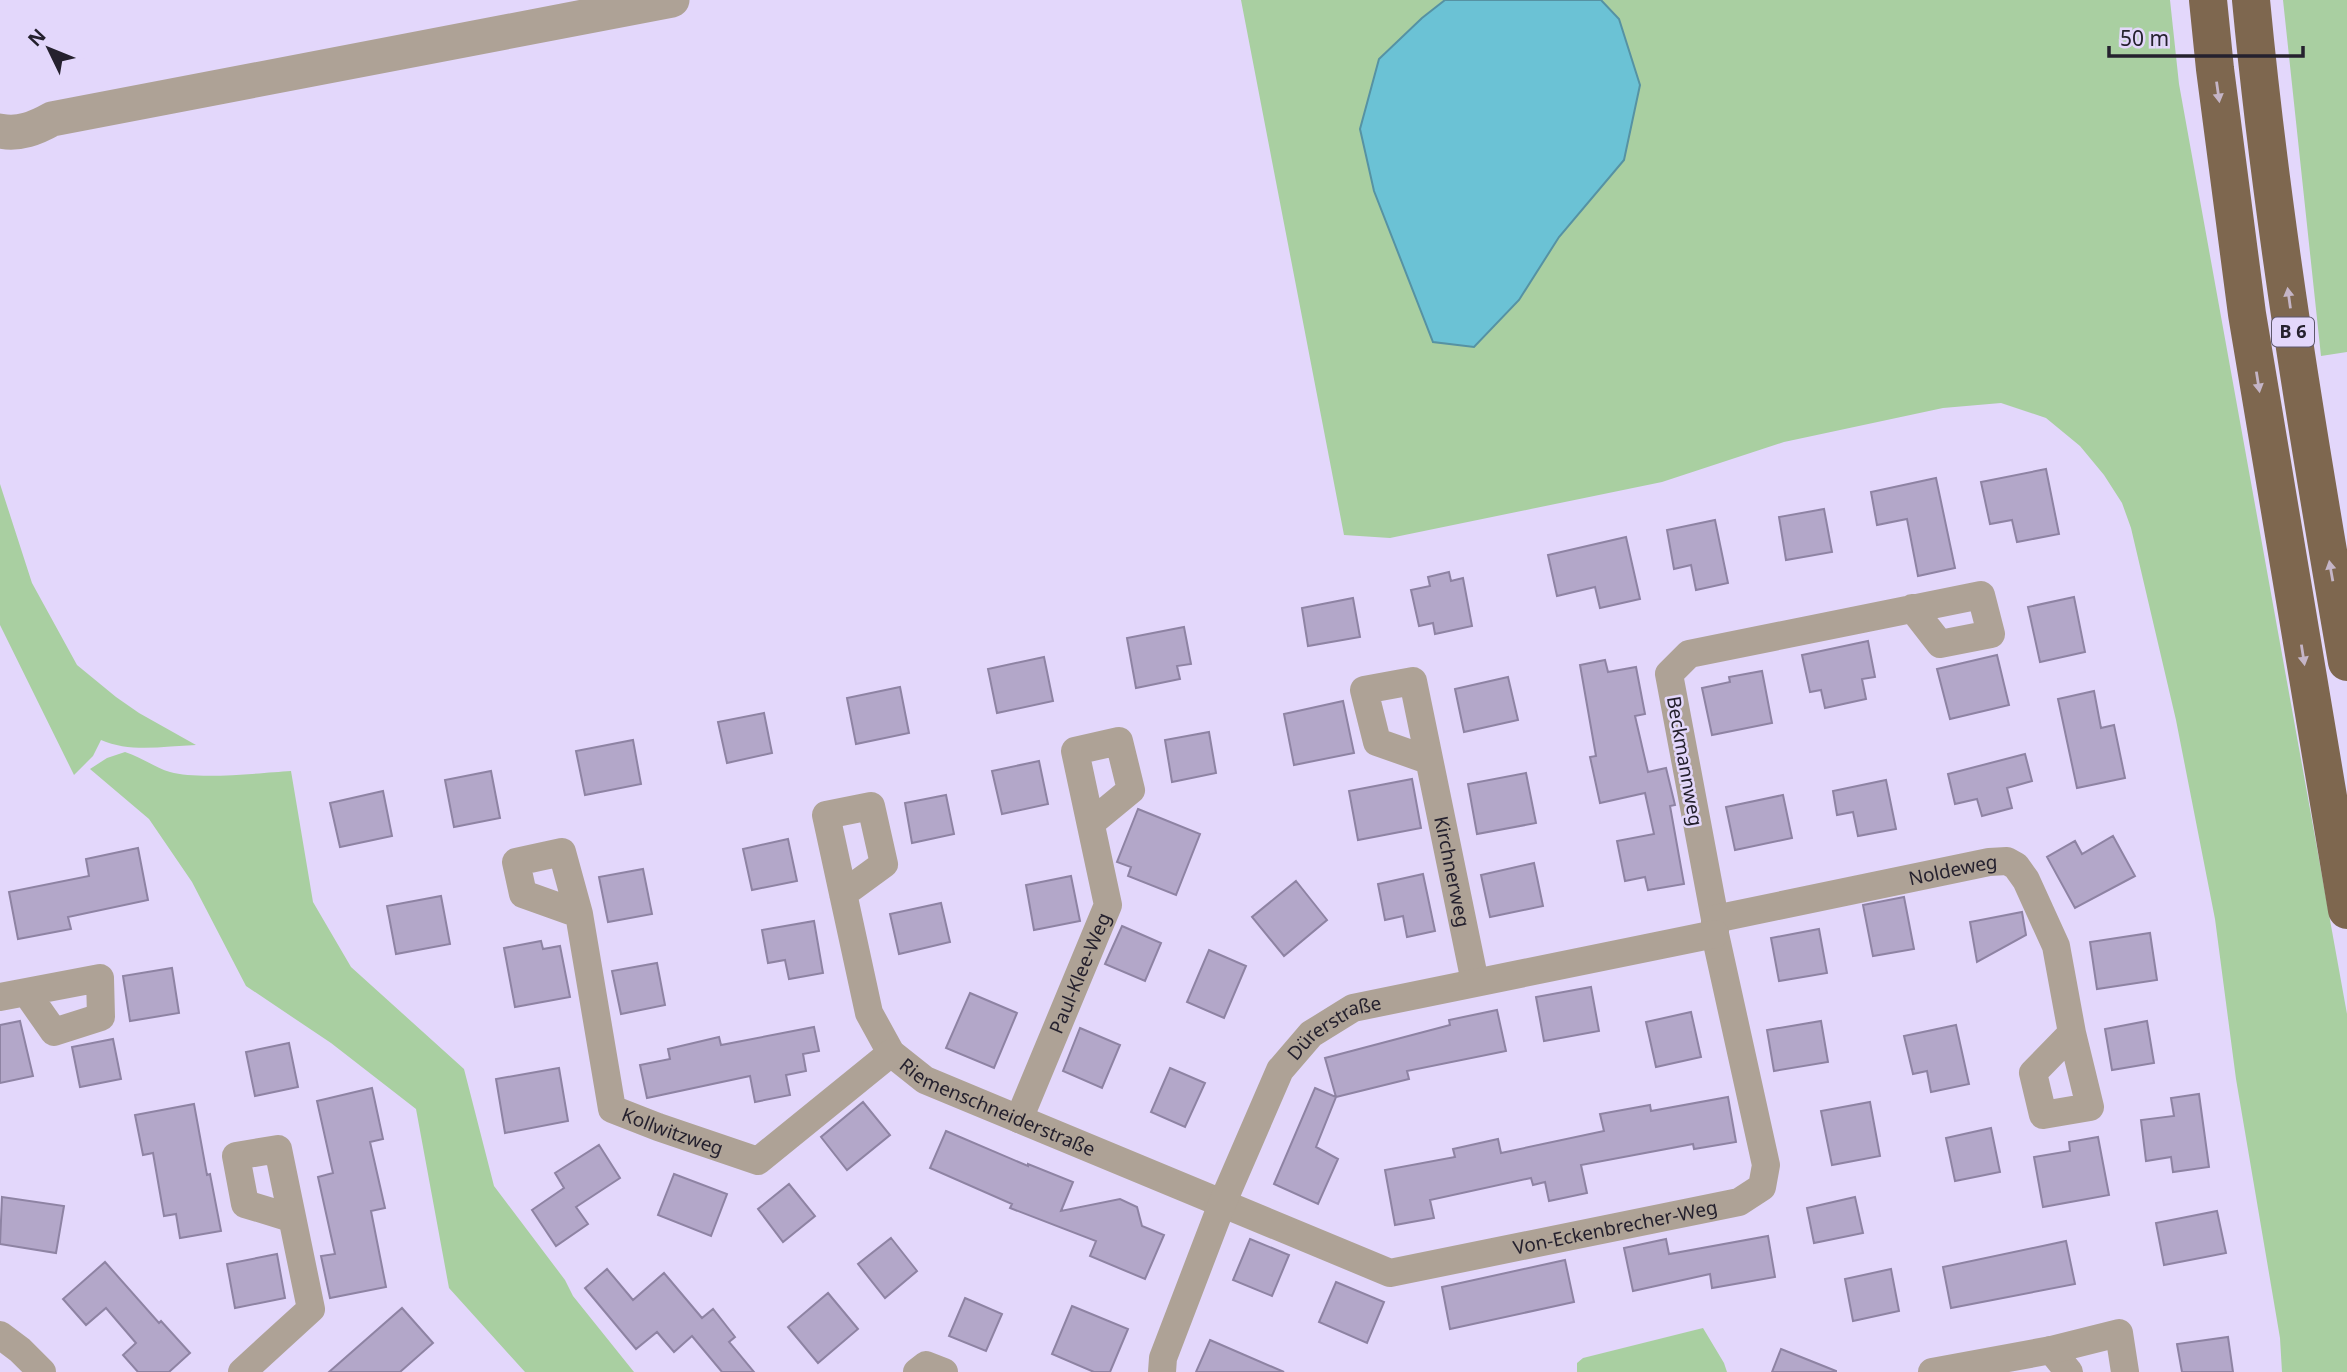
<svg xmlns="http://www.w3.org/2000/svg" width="2347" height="1372" font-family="'Noto Sans',sans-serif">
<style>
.green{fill:#a9cfa1}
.water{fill:#6bc2d5;stroke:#5692a3;stroke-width:2}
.building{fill:#b3a7c9;stroke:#8e83a3;stroke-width:2}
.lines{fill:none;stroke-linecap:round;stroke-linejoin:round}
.minor{stroke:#aea296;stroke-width:28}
.tertiary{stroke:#aea296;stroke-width:35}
.trunk{stroke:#7e674f;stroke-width:38}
.oneway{fill:#c5b5c7}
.labels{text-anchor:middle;stroke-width:5;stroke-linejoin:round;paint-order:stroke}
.shield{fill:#e3d7fb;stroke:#5e586c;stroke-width:2}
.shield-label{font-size:18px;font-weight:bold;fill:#25212e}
.street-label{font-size:19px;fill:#25212e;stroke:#e3d7fb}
</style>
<rect width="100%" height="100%" fill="#e3d7fb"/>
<path class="green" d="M 1241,0 L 2170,0 L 2179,84 L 2347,1014 L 2347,1372 L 2282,1372 L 2280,1338 L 2236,1079 L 2215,919 L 2176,720 L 2131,528 L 2122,503 L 2104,475 L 2080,446 L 2046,418 L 2001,403 L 1943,408 L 1784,442 L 1662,482 L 1390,538 L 1344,535 Z
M 2283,0 L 2347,0 L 2347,352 L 2321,356 Z
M 0,484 L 32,583 L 77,665 L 116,697 L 139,713 L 196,745 C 165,746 130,753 101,740 L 93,756 L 74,775 L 0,625 Z
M 125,752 C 141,757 156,768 170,772 C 199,780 259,773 291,771 L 313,902 L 351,967 L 464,1069 L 494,1186 L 565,1280 L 573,1296 L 634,1372 L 525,1372 L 449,1288 L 416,1109 L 331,1043 L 246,986 L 192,882 L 149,819 L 90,769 L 107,758 Z
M 1703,1328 L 1724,1363 L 1727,1372 L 1577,1372 L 1577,1363 L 1583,1358 Z"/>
<path class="water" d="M 1445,0 L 1601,0 L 1619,19 L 1640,85 L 1624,160 L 1559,237 L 1519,300 L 1474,347 L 1433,342 L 1374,191 L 1360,129 L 1379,59 L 1422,18 Z"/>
<path class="building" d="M 2046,469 L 2059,534 L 2017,542 L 2012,520 L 1990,524 L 1981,482 Z
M 1936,478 L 1955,568 L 1918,576 L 1907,519 L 1877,525 L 1871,492 Z
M 1824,509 L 1832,552 L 1786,560 L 1779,517 Z
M 1715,520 L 1728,583 L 1696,590 L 1691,565 L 1674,569 L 1667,530 Z
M 1626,537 L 1640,599 L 1600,608 L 1595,587 L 1557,596 L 1548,555 Z
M 1449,572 L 1451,581 L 1463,578 L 1472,626 L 1435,634 L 1433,623 L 1419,626 L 1411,590 L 1430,586 L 1428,577 Z
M 2074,597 L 2085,652 L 2040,662 L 2028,607 Z
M 1353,598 L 1360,637 L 1308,646 L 1302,608 Z
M 1184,627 L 1191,664 L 1177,666 L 1180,679 L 1136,688 L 1127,638 Z
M 1868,641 L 1875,677 L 1862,679 L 1866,699 L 1825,708 L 1821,690 L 1810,692 L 1802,655 Z
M 1997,655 L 2009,705 L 1950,719 L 1937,669 Z
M 1044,657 L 1053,701 L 997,713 L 988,669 Z
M 1605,660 L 1608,672 L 1636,667 L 1645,714 L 1635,716 L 1648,772 L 1666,768 L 1675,805 L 1670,806 L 1684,884 L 1648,890 L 1645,877 L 1625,881 L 1617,841 L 1654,834 L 1645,793 L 1600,803 L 1590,757 L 1596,756 L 1580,665 Z
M 1762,671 L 1772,723 L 1712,735 L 1702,688 L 1730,682 L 1729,677 Z
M 1508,677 L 1518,720 L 1464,732 L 1455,689 Z
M 900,687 L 909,733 L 856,744 L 847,698 Z
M 2094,691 L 2101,728 L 2114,725 L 2125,778 L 2077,788 L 2058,699 Z
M 1343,701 L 1354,753 L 1294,765 L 1284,714 Z
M 764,713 L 772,753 L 727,763 L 718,722 Z
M 1209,732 L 1216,773 L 1172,782 L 1165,740 Z
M 633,740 L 641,784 L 585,795 L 576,751 Z
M 2025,754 L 2032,781 L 2007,788 L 2012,808 L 1982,816 L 1977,799 L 1955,804 L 1948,774 Z
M 1039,761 L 1048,804 L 1002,814 L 992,771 Z
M 491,771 L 500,818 L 454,827 L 445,780 Z
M 1526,773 L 1536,823 L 1477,834 L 1468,784 Z
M 1412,779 L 1421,828 L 1358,840 L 1349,791 Z
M 1886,780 L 1896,829 L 1858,836 L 1853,812 L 1837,815 L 1833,791 Z
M 383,791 L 392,836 L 340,847 L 330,803 Z
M 946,795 L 954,834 L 912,843 L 905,803 Z
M 1783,795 L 1792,838 L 1735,850 L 1726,807 Z
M 1138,809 L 1200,834 L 1176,895 L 1128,876 L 1131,867 L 1117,862 Z
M 2113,836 L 2135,876 L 2075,908 L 2047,857 L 2075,841 L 2082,854 Z
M 788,839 L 797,881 L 752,890 L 743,849 Z
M 138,848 L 148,900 L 68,917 L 71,929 L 18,939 L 9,892 L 89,876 L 86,859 Z
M 1534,863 L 1543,906 L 1490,917 L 1481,875 Z
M 643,869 L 652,914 L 608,922 L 599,877 Z
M 1423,874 L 1435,931 L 1407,937 L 1403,916 L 1385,920 L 1378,884 Z
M 1071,876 L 1080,921 L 1034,930 L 1026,885 Z
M 1296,881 L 1327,920 L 1284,956 L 1252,917 Z
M 441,896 L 450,944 L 396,954 L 387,906 Z
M 1904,897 L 1914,949 L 1873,956 L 1863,905 Z
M 941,903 L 950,942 L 899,954 L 890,914 Z
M 2022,912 L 2026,935 L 1977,962 L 1970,922 Z
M 814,921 L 823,973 L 789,979 L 785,960 L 768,963 L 762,930 Z
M 1122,926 L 1161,943 L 1145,981 L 1105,964 Z
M 1819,929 L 1827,973 L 1779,981 L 1771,938 Z
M 2150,933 L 2157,980 L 2097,989 L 2090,942 Z
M 541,941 L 543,949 L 560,946 L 570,997 L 515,1007 L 504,948 Z
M 1209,950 L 1246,966 L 1224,1018 L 1187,1002 Z
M 657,963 L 665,1005 L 621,1014 L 612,971 Z
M 172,968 L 179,1013 L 130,1021 L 123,976 Z
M 1591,987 L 1599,1031 L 1544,1041 L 1536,997 Z
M 970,993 L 1017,1013 L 994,1068 L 946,1048 Z
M 1497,1010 L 1506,1051 L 1407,1071 L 1409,1079 L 1336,1097 L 1325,1058 L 1450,1025 L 1449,1020 Z
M 1691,1012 L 1701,1057 L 1656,1067 L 1646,1022 Z
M 20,1021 L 33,1076 L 0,1083 L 0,1025 Z
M 1821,1021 L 1828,1062 L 1774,1071 L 1767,1030 Z
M 2147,1021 L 2154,1063 L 2112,1070 L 2105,1029 Z
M 1956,1025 L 1969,1084 L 1931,1092 L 1927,1071 L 1913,1074 L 1904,1036 Z
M 814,1027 L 819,1051 L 803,1054 L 806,1071 L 786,1075 L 790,1095 L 755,1102 L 750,1076 L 647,1098 L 640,1065 L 670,1059 L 668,1049 L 719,1037 L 721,1045 Z
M 1080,1028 L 1120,1045 L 1102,1088 L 1063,1071 Z
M 113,1039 L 121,1079 L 80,1087 L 72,1047 Z
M 289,1043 L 298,1087 L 255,1096 L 246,1052 Z
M 559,1068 L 568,1121 L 505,1133 L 496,1079 Z
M 1170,1068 L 1205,1083 L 1185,1127 L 1151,1112 Z
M 372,1088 L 383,1139 L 370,1142 L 385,1208 L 371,1211 L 386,1287 L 330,1298 L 321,1256 L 335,1254 L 318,1177 L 333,1173 L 317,1101 Z
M 1315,1088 L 1336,1097 L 1316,1147 L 1338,1159 L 1318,1204 L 1274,1184 Z
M 2199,1094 L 2209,1167 L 2173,1172 L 2171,1157 L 2146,1161 L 2141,1120 L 2174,1116 L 2171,1098 Z
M 1728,1097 L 1736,1142 L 1694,1149 L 1693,1144 L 1581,1165 L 1587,1193 L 1549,1201 L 1545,1182 L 1533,1185 L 1531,1178 L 1430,1200 L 1434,1218 L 1395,1225 L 1385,1170 L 1455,1157 L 1453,1149 L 1498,1139 L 1501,1153 L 1604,1131 L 1600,1114 L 1650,1105 L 1651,1111 Z
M 863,1102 L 890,1135 L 847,1170 L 821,1137 Z
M 1870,1102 L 1880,1156 L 1832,1165 L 1821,1111 Z
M 194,1104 L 207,1175 L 210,1174 L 221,1231 L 180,1238 L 176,1214 L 164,1216 L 153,1153 L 143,1155 L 135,1115 Z
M 1991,1128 L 2000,1172 L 1955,1181 L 1946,1138 Z
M 946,1131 L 1028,1166 L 1028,1164 L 1073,1182 L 1061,1211 L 1120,1199 L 1137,1207 L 1142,1226 L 1164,1235 L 1145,1279 L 1090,1256 L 1096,1241 L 1010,1208 L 1012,1204 L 930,1168 Z
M 2098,1137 L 2109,1195 L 2043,1207 L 2034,1157 L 2070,1151 L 2069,1142 Z
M 599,1145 L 620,1178 L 576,1207 L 588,1224 L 556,1246 L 532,1210 L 564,1188 L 555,1173 Z
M 674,1174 L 727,1194 L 711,1236 L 658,1215 Z
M 789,1184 L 815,1216 L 783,1242 L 758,1209 Z
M 2,1197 L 64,1206 L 56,1253 L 0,1244 Z
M 1855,1197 L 1863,1233 L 1814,1243 L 1807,1208 Z
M 2217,1211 L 2226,1253 L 2164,1265 L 2156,1223 Z
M 1768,1236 L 1775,1277 L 1712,1288 L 1710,1274 L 1633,1291 L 1624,1248 L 1666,1239 L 1669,1254 Z
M 891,1238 L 917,1271 L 885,1298 L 858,1264 Z
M 1250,1239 L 1289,1255 L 1272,1296 L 1233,1280 Z
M 2066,1241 L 2075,1284 L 1951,1308 L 1943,1267 Z
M 277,1254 L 285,1298 L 235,1308 L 227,1264 Z
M 1565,1260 L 1574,1302 L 1450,1329 L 1442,1287 Z
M 105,1262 L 159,1323 L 161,1321 L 190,1353 L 169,1372 L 138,1372 L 123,1355 L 136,1343 L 106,1308 L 86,1325 L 63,1299 Z
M 607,1269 L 633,1300 L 664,1273 L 702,1318 L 713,1309 L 735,1337 L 729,1342 L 754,1372 L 722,1372 L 692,1336 L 674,1352 L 657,1332 L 636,1349 L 585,1288 Z
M 1891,1269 L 1899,1311 L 1853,1321 L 1845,1279 Z
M 1336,1282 L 1384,1302 L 1367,1343 L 1319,1322 Z
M 828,1293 L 858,1329 L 818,1363 L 788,1327 Z
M 965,1298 L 1002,1314 L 986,1351 L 949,1336 Z
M 1072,1306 L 1128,1329 L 1110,1372 L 1094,1372 L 1052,1354 Z
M 402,1308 L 433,1343 L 400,1372 L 329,1372 Z
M 2228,1337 L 2233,1372 L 2182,1372 L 2177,1344 Z
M 1210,1340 L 1284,1372 L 1196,1372 Z
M 1781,1349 L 1836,1371 L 1836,1372 L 1772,1372 Z"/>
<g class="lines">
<g class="minor">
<path id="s1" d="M 1428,760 L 1377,742 L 1364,690 L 1413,681 L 1475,982"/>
<path id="s2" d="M 843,894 L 884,864 L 871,806 L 826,815 L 869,1013 L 891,1053 L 925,1080 L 1390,1273 L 1739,1202 L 1762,1187 L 1766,1165 L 1715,934 L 1715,919 L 1669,674 L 1689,654 L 1981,595 L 1991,634 L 1940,644 L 1912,608"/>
<path id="s3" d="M 579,914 L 523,894 L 516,862 L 562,852 L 579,914 L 612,1109 L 658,1127 L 758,1161 L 891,1053"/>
<path id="s4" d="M 1715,919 L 1989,862 L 2007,861 L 2016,866 L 2026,880 L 2056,946 L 2072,1033 L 2090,1107 L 2043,1115 L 2033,1073 L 2072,1033"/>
<path d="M 0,997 L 100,978 L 101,1017 L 54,1032 L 26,992"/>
<path id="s5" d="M 1019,1119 L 1108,905 L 1075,751 L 1119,741 L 1131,790 L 1091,823"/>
<path d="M 0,1335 L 20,1350 L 42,1372"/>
<path d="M 2051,1350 L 2069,1372"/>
<path d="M 242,1372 L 311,1309 L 278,1149 L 236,1156 L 245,1204 L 291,1218"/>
<path d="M 917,1372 L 926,1365 L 944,1372"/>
<path id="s6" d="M 1162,1372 L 1163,1358 L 1222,1204 L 1280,1070 L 1311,1034 L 1353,1008 L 1715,934"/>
<path d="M 1932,1372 L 2051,1350 L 2119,1333 L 2125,1372"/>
</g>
<path class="tertiary" d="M 0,131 C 19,135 36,128 52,119 L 672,0"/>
<path class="trunk" d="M 2208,0 L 2215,69 L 2247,314 L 2347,910
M 2251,0 C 2272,222 2309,443 2347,662"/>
</g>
<defs><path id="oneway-solid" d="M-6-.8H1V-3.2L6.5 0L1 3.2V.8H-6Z" transform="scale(1.75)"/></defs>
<g class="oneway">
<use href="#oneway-solid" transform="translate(2218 92) rotate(82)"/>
<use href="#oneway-solid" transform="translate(2289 298) rotate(-98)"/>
<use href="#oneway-solid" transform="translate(2258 382) rotate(81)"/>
<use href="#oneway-solid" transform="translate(2331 571) rotate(-100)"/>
<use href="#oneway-solid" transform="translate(2303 655) rotate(81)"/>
</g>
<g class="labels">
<rect class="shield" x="2272" y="317.5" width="42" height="29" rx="5"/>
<g class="shield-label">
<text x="2293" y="338">B 6</text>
</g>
<g class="street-label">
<text transform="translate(1685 761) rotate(80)" y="7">Beckmannweg</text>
<text dy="7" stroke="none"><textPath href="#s1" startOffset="352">Kirchnerweg</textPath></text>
<text dy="7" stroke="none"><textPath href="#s4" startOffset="243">Noldeweg</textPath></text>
<text dy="7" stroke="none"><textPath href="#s5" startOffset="158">Paul-Klee-Weg</textPath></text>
<text dy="7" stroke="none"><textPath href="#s6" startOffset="396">Dürerstraße</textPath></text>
<text dy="7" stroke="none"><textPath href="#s2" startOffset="525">Riemenschneiderstraße</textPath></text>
<text dy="7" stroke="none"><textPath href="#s3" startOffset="466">Kollwitzweg</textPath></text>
<text dy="7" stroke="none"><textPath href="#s2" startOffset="1181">Von-Eckenbrecher-Weg</textPath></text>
</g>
</g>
<g transform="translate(49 49) rotate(313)" stroke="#e3d7fb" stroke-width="5" paint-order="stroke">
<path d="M0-5L12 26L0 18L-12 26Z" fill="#25212e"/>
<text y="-10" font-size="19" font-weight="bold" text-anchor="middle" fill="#25212e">N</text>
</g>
<path d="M2109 46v10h194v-10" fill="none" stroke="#25212e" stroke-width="3.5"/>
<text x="2120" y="46" font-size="21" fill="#25212e" stroke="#e3d7fb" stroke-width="5" paint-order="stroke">50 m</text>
</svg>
